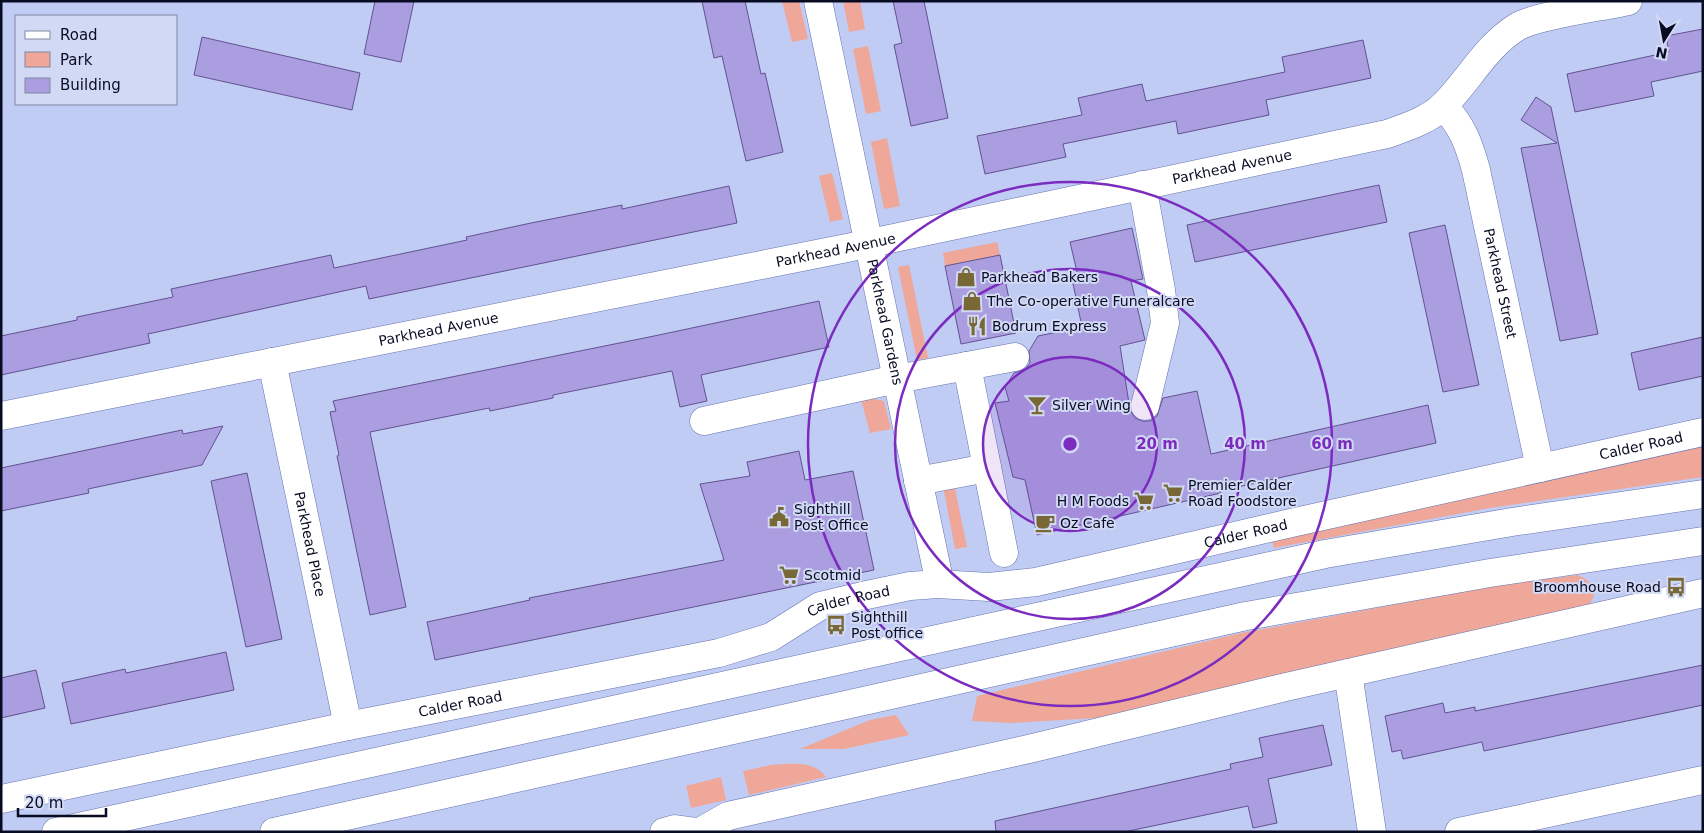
<svg xmlns="http://www.w3.org/2000/svg" width="1704" height="833" font-family="'DejaVu Sans',sans-serif">
<style>
.green{fill:#eea798}
.building{fill:#aa9de0;stroke:#615390}
.lines{fill:none;stroke-linecap:round;stroke-linejoin:round}
.minor-casing{stroke:#6573b0;stroke-width:29}
.major-casing{stroke:#6573b0;stroke-width:29}
.minor{stroke:#fff;stroke-width:28}
.major{stroke:#fff;stroke-width:28}
.ring{fill:none;stroke:#7b2cbf;stroke-width:2.5}
.labels{text-anchor:middle;stroke-width:4;stroke-linejoin:round;paint-order:stroke}
.street-label{font-size:14px;fill:#080c23;stroke:#d2d9f5}
.poi-label{font-size:14px;fill:#080c23;stroke:#d2d9f5;text-anchor:start}
.centre{fill:#7b2cbf;stroke:#d2d9f5;stroke-width:2.5}
.ring-label{font-size:15px;text-anchor:middle;font-weight:bold;fill:#7b2cbf;stroke:#d2d9f5;stroke-width:4;stroke-linejoin:round;paint-order:stroke}
</style>
<rect width="100%" height="100%" fill="#c1ccf4"/>
<path class="green" d="M 782,1 L 799,1 L 808,39 L 792,42 Z
M 843,1 L 860,1 L 865,29 L 849,32 Z
M 868,46 L 881,111 L 866,114 L 853,49 Z
M 887,138 L 900,206 L 884,209 L 871,142 Z
M 832,173 L 843,219 L 830,222 L 819,176 Z
M 997,242 L 1000,255 L 945,266 L 943,253 Z
M 909,265 L 928,358 L 917,360 L 898,267 Z
M 860,396 L 884,401 L 891,429 L 870,433 Z
M 1703,442 L 1703,477 L 1490,508 L 1274,548 L 1271,539 Z
M 954,484 L 967,547 L 955,549 L 943,486 Z
M 1578,575 C 1593,582 1600,591 1588,606 L 1096,718 L 1011,723 L 972,721 L 977,696 L 1241,633 L 1500,585 Z
M 896,715 L 909,735 L 844,749 L 800,749 L 870,720 Z
M 771,765 C 788,764 815,760 826,777 L 749,795 L 743,771 Z
M 721,777 L 726,800 L 691,808 L 686,786 Z"/>
<path class="building" d="M 375,1 L 414,1 L 401,62 L 364,54 Z
M 702,1 L 745,1 L 761,74 L 765,73 L 783,152 L 746,161 L 722,56 L 714,58 Z
M 893,1 L 924,1 L 948,118 L 911,126 L 894,45 L 902,43 Z
M 1703,29 L 1703,71 L 1651,82 L 1654,96 L 1575,112 L 1567,74 L 1669,52 L 1666,36 Z
M 202,37 L 360,73 L 352,110 L 194,75 Z
M 1363,40 L 1371,78 L 1266,100 L 1269,115 L 1178,134 L 1176,121 L 1063,144 L 1066,157 L 985,174 L 977,136 L 1082,115 L 1078,98 L 1142,84 L 1146,101 L 1285,72 L 1282,57 Z
M 1536,97 L 1551,107 L 1598,334 L 1560,341 L 1521,148 L 1557,143 L 1521,120 Z
M 1379,185 L 1387,222 L 1195,262 L 1187,225 Z
M 729,186 L 737,223 L 369,299 L 366,286 L 148,334 L 150,343 L 1,375 L 1,336 L 77,320 L 77,317 L 173,297 L 171,289 L 331,255 L 334,268 L 467,240 L 466,237 L 531,223 L 622,205 L 622,209 Z
M 1445,225 L 1479,385 L 1443,392 L 1409,233 Z
M 1132,228 L 1143,279 L 1131,281 L 1145,340 L 1120,346 L 1130,410 L 1135,418 L 1142,421 L 1150,421 L 1157,416 L 1163,398 L 1197,391 L 1211,454 L 1428,405 L 1436,443 L 1220,491 L 1221,493 L 1037,535 L 1025,480 L 1013,477 L 995,403 L 1009,401 L 1005,387 L 1014,373 L 1025,369 L 1030,363 L 1029,351 L 1038,336 L 1082,327 L 1071,274 L 1077,272 L 1070,242 Z
M 1000,255 L 1016,333 L 961,344 L 945,266 Z
M 819,301 L 829,347 L 701,375 L 707,401 L 680,407 L 672,371 L 553,395 L 553,398 L 490,411 L 489,408 L 370,432 L 406,607 L 370,615 L 337,456 L 339,455 L 330,412 L 336,411 L 333,401 L 654,336 Z
M 1703,337 L 1703,376 L 1639,390 L 1631,353 Z
M 223,426 L 202,465 L 88,489 L 89,493 L 1,511 L 1,468 L 182,430 L 183,434 Z
M 799,451 L 805,480 L 853,471 L 874,570 L 435,660 L 427,622 L 530,600 L 529,598 L 724,560 L 700,484 L 750,476 L 747,462 Z
M 247,473 L 282,639 L 246,647 L 211,481 Z
M 226,652 L 234,690 L 71,724 L 62,683 L 125,669 L 126,673 Z
M 1703,665 L 1703,705 L 1484,751 L 1482,742 L 1403,759 L 1401,750 L 1392,752 L 1385,716 L 1443,703 L 1445,713 L 1475,707 L 1475,711 Z
M 36,670 L 45,708 L 1,718 L 1,678 Z
M 1323,725 L 1332,765 L 1268,779 L 1277,823 L 1253,828 L 1248,806 L 1124,832 L 996,832 L 995,821 L 1231,769 L 1230,764 L 1263,757 L 1259,738 Z"/>
<g class="lines">
<defs>
<g id="minor">
<path id="s1" d="M 818,1 L 937,570 L 938,584"/>
<path id="s2" d="M 1443,106 C 1462,125 1469,144 1476,170 L 1540,468"/>
<path d="M 1142,185 L 1161,290 L 1165,323 L 1145,406"/>
<path id="s3" d="M 272,362 L 348,726"/>
<path d="M 967,366 L 1004,553"/>
<path id="s4" d="M 1,416 L 847,248 L 1387,134 C 1407,127 1429,120 1444,105 C 1470,79 1485,47 1517,27 C 1537,15 1602,7 1628,1"/>
<path d="M 704,421 L 897,379 L 1015,357"/>
<path d="M 918,481 L 987,468"/>
<path d="M 1348,673 L 1372,832"/>
<path id="s5" d="M 1,799 L 348,726 L 719,653 L 771,637 L 820,606 L 862,596 L 910,586 L 938,584 L 989,587 L 1036,582 L 1291,523 L 1703,432"/>
<path d="M 664,832 L 675,829 L 697,832"/>
<path d="M 700,832 L 728,816 L 1033,748 L 1286,687 L 1703,593"/>
<path d="M 1459,832 L 1703,780"/>
</g>
<path id="major" d="M 56,832 L 1325,554 L 1512,522 L 1703,494
M 274,832 L 1246,616 L 1490,573 L 1703,541"/>
</defs>
<use href="#minor" class="minor-casing"/>
<use href="#major" class="major-casing"/>
<use href="#minor" class="minor"/>
<use href="#major" class="major"/>
</g>
<circle cx="1070" cy="444" r="87" fill="#7b2cbf" fill-opacity=".12"/>
<g class="ring">
<circle cx="1070" cy="444" r="87"/>
<circle cx="1070" cy="444" r="175"/>
<circle cx="1070" cy="444" r="262"/>
</g>
<defs>
<symbol id="shop-bare" viewBox="-9 -9 18 18"><path d="M-5-2.5h2.3a2.7 3.5 0 0 1 5.4 0H5L5.5 6h-11ZM-1.5-2.5h3a1.5 2.3 0 0 0-3 0Z" fill="#776836" stroke="#d2d9f5" stroke-width="2.5" paint-order="stroke"/></symbol>
<symbol id="restaurant-bare" viewBox="-9 -9 18 18"><path d="M-5-6h1v4h1v-4h1v4h1v-4h1v5L-1.5 .5V6h-2V.5L-5-1ZM5-6V6H3V1.5H1.5Q1.5-4 5-6Z" fill="#776836" stroke="#d2d9f5" stroke-width="2.5" paint-order="stroke"/></symbol>
<symbol id="bar-bare" viewBox="-9 -9 18 18"><path d="M-6-5H6L.8 .8V4.5H3.5V6h-7V4.5H-.8V.8Z" fill="#776836" stroke="#d2d9f5" stroke-width="2.5" paint-order="stroke"/></symbol>
<symbol id="supermarket-bare" viewBox="-9 -9 18 18"><path d="M-6-5.5h2.5l.6 2H6L4.5 2H-2.5L-4.4-4H-6ZM-1.5 3.2a1.3 1.3 0 1 0 .1 0ZM3 3.2a1.3 1.3 0 1 0 .1 0Z" fill="#776836" stroke="#d2d9f5" stroke-width="2.5" paint-order="stroke"/></symbol>
<symbol id="civic-bare" viewBox="-9 -9 18 18"><path d="M-.6-6.5H3V-4.5H.6V-3L4-1V1h2V6H-6V1h2V-1L-.6-3ZM-1.2 2.5V6h2.4V2.5Z" fill="#776836" stroke="#d2d9f5" stroke-width="2.5" paint-order="stroke"/></symbol>
<symbol id="cafe-bare" viewBox="-9 -9 18 18"><path d="M-5.5-4.5H6V0H3Q3 3.5 0 3.5H-2.5Q-5.5 3.5-5.5 0ZM3-3.2v2h1.7v-2ZM-6 4.5H4V6H-6Z" fill="#776836" stroke="#d2d9f5" stroke-width="2.5" paint-order="stroke"/></symbol>
<symbol id="bus-bare" viewBox="-9 -9 18 18"><path d="M-5-6H5V4H4V6H2V4H-2V6H-4V4H-5ZM-3.5-4V0h7V-4ZM-3.5 1.2v1.5H-2V1.2ZM2 1.2v1.5H3.5V1.2Z" fill="#776836" stroke="#d2d9f5" stroke-width="2.5" paint-order="stroke"/></symbol>
</defs>
<g fill-rule="evenodd">
<use href="#shop-bare" x="952" y="263" width="28" height="28"/>
<use href="#shop-bare" x="958" y="287" width="28" height="28"/>
<use href="#restaurant-bare" x="963" y="312" width="28" height="28"/>
<use href="#bar-bare" x="1023" y="391" width="28" height="28"/>
<use href="#supermarket-bare" x="1159" y="479" width="28" height="28"/>
<use href="#supermarket-bare" x="1130" y="487" width="28" height="28"/>
<use href="#civic-bare" x="765" y="503" width="28" height="28"/>
<use href="#cafe-bare" x="1031" y="509" width="28" height="28"/>
<use href="#supermarket-bare" x="775" y="561" width="28" height="28"/>
<use href="#bus-bare" x="1662" y="573" width="28" height="28"/>
<use href="#bus-bare" x="822" y="611" width="28" height="28"/>
</g>
<g class="labels">
<g class="street-label">
<text dy="5" stroke="none"><textPath href="#s4" startOffset="1256">Parkhead Avenue</textPath></text>
<text dy="5" stroke="none"><textPath href="#s4" startOffset="851">Parkhead Avenue</textPath></text>
<text dy="5" stroke="none"><textPath href="#s2" startOffset="189">Parkhead Street</textPath></text>
<text dy="5" stroke="none"><textPath href="#s1" startOffset="328">Parkhead Gardens</textPath></text>
<text dy="5" stroke="none"><textPath href="#s4" startOffset="446">Parkhead Avenue</textPath></text>
<text dy="5" stroke="none"><textPath href="#s5" startOffset="1684">Calder Road</textPath></text>
<text dy="5" stroke="none"><textPath href="#s5" startOffset="1279">Calder Road</textPath></text>
<text dy="5" stroke="none"><textPath href="#s3" startOffset="186">Parkhead Place</textPath></text>
<text dy="5" stroke="none"><textPath href="#s5" startOffset="874">Calder Road</textPath></text>
<text dy="5" stroke="none"><textPath href="#s5" startOffset="469">Calder Road</textPath></text>
</g>
<g class="poi-label">
<text x="981" y="282">Parkhead Bakers</text>
<text x="987" y="306">The Co-operative Funeralcare</text>
<text x="992" y="331">Bodrum Express</text>
<text x="1052" y="410">Silver Wing</text>
<text x="1188" y="490">Premier Calder<tspan x="1188" dy="16">Road Foodstore</tspan></text>
<text x="1129" y="506" text-anchor="end">H M Foods</text>
<text x="794" y="514">Sighthill<tspan x="794" dy="16">Post Office</tspan></text>
<text x="1060" y="528">Oz Cafe</text>
<text x="804" y="580">Scotmid</text>
<text x="1661" y="592" text-anchor="end">Broomhouse Road</text>
<text x="851" y="622">Sighthill<tspan x="851" dy="16">Post office</tspan></text>
</g>
</g>
<circle cx="1070" cy="444" r="8" class="centre"/>
<g class="ring-label">
<text x="1157" y="449">20 m</text>
<text x="1245" y="449">40 m</text>
<text x="1332" y="449">60 m</text>
</g>
<rect width="1704" height="833" fill="none" stroke="#080c23" stroke-width="5"/>
<rect x="15" y="15" width="162" height="90" fill="#d2d9f5" stroke="#8187a1"/>
<rect x="25" y="31" width="25" height="8" fill="#ffffff" stroke="#8187a1"/>
<text x="60" y="40" font-size="15" fill="#080c23">Road</text>
<rect x="25" y="52" width="25" height="15" fill="#eea798" stroke="#8187a1"/>
<text x="60" y="65" font-size="15" fill="#080c23">Park</text>
<rect x="25" y="78" width="25" height="15" fill="#aa9de0" stroke="#8187a1"/>
<text x="60" y="90" font-size="15" fill="#080c23">Building</text>
<g transform="translate(1664 40) rotate(191)" stroke="#d2d9f5" stroke-width="4" paint-order="stroke">
<path d="M0-4L9 19L0 12L-9 19Z" fill="#080c23"/>
<text y="-8" font-size="14" font-weight="bold" text-anchor="middle" fill="#080c23">N</text>
</g>
<path d="M18 808v8h88v-8" fill="none" stroke="#080c23" stroke-width="2.5"/>
<text x="25" y="808" font-size="15" fill="#080c23" stroke="#d2d9f5" stroke-width="4" paint-order="stroke">20 m</text>
</svg>
